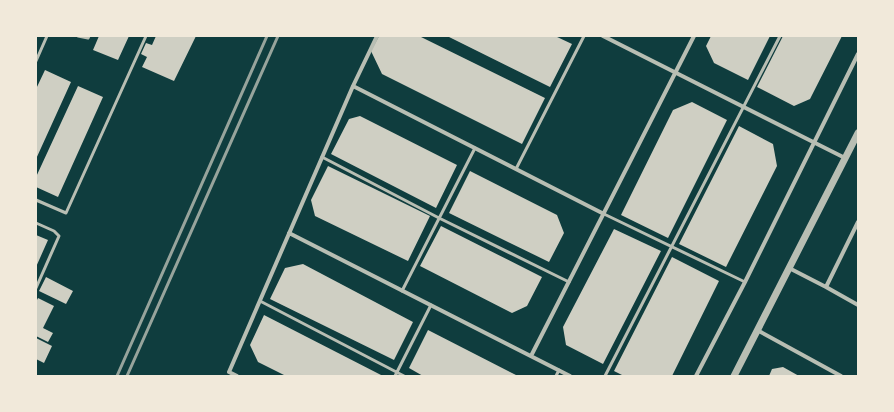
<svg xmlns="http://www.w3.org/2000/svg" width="894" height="412" font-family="'Golos Text',sans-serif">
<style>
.building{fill:#cfcfc3}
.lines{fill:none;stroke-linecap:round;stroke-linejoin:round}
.service{stroke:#b8beb3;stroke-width:3}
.minor{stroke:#b8beb3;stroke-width:4}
.tertiary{stroke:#b8beb3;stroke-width:7}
.rail{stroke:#97a49c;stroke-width:3}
</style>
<rect width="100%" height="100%" fill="#0f3d3e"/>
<path class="building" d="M 99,36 L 129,36 L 118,60 L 93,50 Z
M 156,36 L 196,36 L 174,81 L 142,67 L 147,57 L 141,54 L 146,43 L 152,45 Z
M 379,36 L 419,36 L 545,98 L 522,144 L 382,74 L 371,51 Z
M 447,36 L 555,36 L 572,44 L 550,87 Z
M 711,36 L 770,36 L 748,80 L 714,63 L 706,46 Z
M 783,36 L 842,36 L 810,99 L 794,106 L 757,87 Z
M 45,70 L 71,82 L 36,159 L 36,89 Z
M 78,86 L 103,97 L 58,197 L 36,187 L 36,177 Z
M 692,102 L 727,120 L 668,238 L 621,215 L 673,110 Z
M 360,116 L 457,165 L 436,208 L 331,154 L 349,119 Z
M 739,126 L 773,144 L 777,166 L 726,267 L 679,244 Z
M 328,166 L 430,216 L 408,261 L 315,216 L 311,200 Z
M 470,171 L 557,215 L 564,233 L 549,262 L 449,213 Z
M 441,226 L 542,277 L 527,306 L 512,313 L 420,266 Z
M 614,229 L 661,251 L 603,364 L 566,345 L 563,327 Z
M 36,235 L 48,240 L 36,267 Z
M 672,257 L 719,281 L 672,376 L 624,376 L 614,371 Z
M 303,264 L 413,322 L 394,360 L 270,299 L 285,268 Z
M 46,277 L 73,291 L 66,304 L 39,291 Z
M 38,298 L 54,306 L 43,328 L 53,333 L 48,342 L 36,336 L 36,302 Z
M 264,315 L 383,376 L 286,376 L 258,362 L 250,345 Z
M 428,330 L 518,376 L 423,376 L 409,368 Z
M 36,338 L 52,346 L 44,363 L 36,359 Z
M 783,367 L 799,376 L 769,376 L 772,369 Z"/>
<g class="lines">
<path class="service" d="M 78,36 L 88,38 L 89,36
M 36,61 L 47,36
M 322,157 L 439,218 L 569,282
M 516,169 L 584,36
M 36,200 L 66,213 L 146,36
M 604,214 L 745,282
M 36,223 L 54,231 L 59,236 L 36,288
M 402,291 L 475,148
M 260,301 L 404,376
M 395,376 L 431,305
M 556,376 L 559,370
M 605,376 L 780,36"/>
<path class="minor" d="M 603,36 L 845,158
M 353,86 L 604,214
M 289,233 L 570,376
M 789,268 L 826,287 L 858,305
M 826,287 L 858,222
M 757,330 L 841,376
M 531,356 L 694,36
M 237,376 L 229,372 L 353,86 L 377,36
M 696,376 L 745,282 L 858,54"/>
<path class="tertiary" d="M 734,376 L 858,133"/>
<path class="rail" d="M 117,376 L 267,36
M 127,376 L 278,36"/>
</g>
<rect width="894" height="412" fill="none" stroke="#f1e9da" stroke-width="74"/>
</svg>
